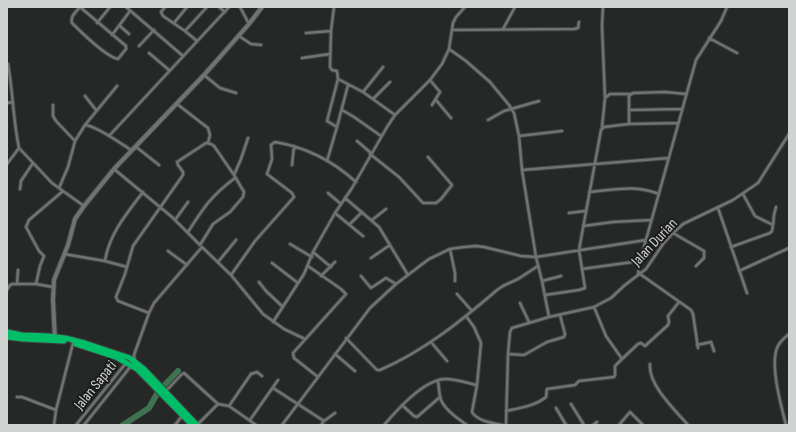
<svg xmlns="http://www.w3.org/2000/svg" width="796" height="432" font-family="'Sofia Sans Condensed',sans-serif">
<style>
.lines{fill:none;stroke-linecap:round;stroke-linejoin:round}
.river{stroke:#3f7250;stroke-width:6}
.street-casing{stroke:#414342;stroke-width:4.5}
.secondary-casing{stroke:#414342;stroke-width:6}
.highway-casing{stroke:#414342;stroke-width:7}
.street{stroke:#707371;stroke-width:2.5}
.secondary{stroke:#707371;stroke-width:4}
.highway{stroke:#00bd67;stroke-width:5}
.labels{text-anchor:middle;stroke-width:4;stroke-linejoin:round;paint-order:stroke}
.street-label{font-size:15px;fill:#d1d3d2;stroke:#1c1e1c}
</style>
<rect width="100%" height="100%" fill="#252826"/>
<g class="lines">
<path class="river" d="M 123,425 L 149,408 L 158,392 L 178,371"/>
<defs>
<path id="street" d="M 80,7 L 126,46 L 126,49 L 118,59 C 107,57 81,32 72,23 C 70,16 76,12 80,7
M 126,7 L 183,56
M 165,7 L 161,12 L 163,16 L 185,31 L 197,41
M 219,7 L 225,12
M 240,7 L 249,24
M 334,7 L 331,31 L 330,67 L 332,70 L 337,71 L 338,79 L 327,121 L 337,127 L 348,85
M 97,23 L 110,7
M 174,23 L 187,7
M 120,26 L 129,34
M 503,29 L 515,7
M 452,30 L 574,29 L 578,28 L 579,22
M 185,31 L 207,7
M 306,33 L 331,31
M 112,35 L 130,11
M 239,36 L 251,44 L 261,45
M 709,38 L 737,53
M 139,46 L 154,30
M 449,49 L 466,61 L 490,82 L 509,105 L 514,113 L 519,136 L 522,170 L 536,257 L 542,281 L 549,317
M 149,53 L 169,70
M 302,58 L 330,54
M 8,64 C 13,92 13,120 19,148
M 204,75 L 220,88 L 236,93
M 338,79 L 363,92 L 395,115
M 430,80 L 440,92 L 432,105
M 363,92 L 383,67
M 85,96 L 96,110
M 605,98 L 610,94 L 630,94
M 373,99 L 390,82
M 436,100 L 451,118
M 7,103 L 13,102
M 177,104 L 208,128 L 210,135 L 208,143
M 53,105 L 53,116 L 56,121 L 75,141
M 342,110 L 354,117 L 381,136
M 629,110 L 629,96 L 633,93 L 665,92 L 686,94
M 488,120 L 504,111 L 539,101
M 678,123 L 629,124 L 629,110 L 682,109
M 85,125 L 117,86
M 602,127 L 605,98 L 602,26 L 603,7
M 109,136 L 229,7
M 519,136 L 562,131
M 357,141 L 371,153
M 135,146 L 159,165
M 370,154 L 399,177 L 423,203 L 436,203 L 441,199 L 452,185 L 428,157
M 327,161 L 337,127
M 7,164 L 19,148 L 52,183 L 63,191 L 29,220 L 26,227 L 39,251 L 44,256 L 40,266 L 36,284
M 292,165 L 294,146
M 114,169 L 172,217 L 200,245
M 522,170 L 669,158
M 59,188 L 68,167 L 75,141 L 85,125 C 97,126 120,143 131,150
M 20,189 L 21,181 L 33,163
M 63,191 L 84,206
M 589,192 C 615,190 634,184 659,194
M 328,193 L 341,204
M 743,194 L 755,216 L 773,225 L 774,215 L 776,207
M 345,198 L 379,227 L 408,275
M 718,208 L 747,293
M 335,213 L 363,236
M 569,213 L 585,211
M 175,220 L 188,202
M 372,220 L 386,209
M 350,224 L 362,212
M 583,226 L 613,222 L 651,220
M 188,232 C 204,207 211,196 235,178
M 673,233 L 704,251 L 704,258 L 696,266
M 290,244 L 312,257
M 200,245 L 213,224 L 230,212 L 243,197 L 244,192 L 234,175 L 241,159 L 248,138
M 731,247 L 770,233 L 772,231 L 773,225
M 450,249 L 455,273 L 455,281
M 168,251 L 187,265
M 313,252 L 331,267
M 64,254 L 105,261 L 127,267
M 371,258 L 390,245
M 105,261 C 109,234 127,213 143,192
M 640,261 L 646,240
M 218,262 L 236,240
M 272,263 L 298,283
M 308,266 L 341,289 L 346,294 L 293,353 L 294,358 L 318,377
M 582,269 L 640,261 L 638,275
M 739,271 L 789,248
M 640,274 L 691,310 L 693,314 L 698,348
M 321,276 L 335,262
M 361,276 L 371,288 L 386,278 L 396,284
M 542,281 L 561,276
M 259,282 L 266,291 L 283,307
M 17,284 L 18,270
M 7,290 L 10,285 L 13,284 L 36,284 L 53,287
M 457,294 L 472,311
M 545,295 L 579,290 L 585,288 L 579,250 L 601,130 L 604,127 L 629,124
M 520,303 L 529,322
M 594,307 L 606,336 L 622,359 L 638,344 L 641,343 L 645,346 L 668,325 L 669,322 L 668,316 L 679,302
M 149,313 L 118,301 L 116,297 L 125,274 L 133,246 L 183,175 L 183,172 L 178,165 L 177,162 L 206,143 L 211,144 L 214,146 L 234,175
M 466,316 L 474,327 L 481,343 L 477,385 L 472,412 C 477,421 493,423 502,425
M 273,322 L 304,274 L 313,252 L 335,213 L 352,188 L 387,127 L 395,115 L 430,80 L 442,64 L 449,49 L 453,23 L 456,17 L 465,7
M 346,338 L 377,370 L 380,370 C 424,351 461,321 497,290 L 503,286 L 518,279 L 538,266
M 305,339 L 284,329 L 263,314 L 231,275 L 255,241 L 294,197 L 292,193 L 267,174 L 272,159 L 271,145 L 275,142 C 305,147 333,161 356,182
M 431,342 L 447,361
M 697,345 L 711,342 L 714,351
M 335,354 L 355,371
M 508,354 L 524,355 L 547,342 L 564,337 L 565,334 L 560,315
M 135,361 L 134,355 L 149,313 L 154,303 L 202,247 L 231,275
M 650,364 C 648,385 675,410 688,425
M 438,381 C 439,387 439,394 441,400 C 445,410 458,419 467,425
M 273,388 L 324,421 L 321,425
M 165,392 L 181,375 L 184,373 L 218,404
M 17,397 L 22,397 L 56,410 L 73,343
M 218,404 L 229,406 L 256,425
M 571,404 L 584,425
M 402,405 L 414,416 L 417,417 L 440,397
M 229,406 L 251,374 L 257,372 L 262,376
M 556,408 L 566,425
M 506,411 C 520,408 535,406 546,397 L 547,389 L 575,385 L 579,381 L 614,377 L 615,375 L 615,366 L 622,359
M 250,420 L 278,380
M 324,421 L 335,413
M 54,425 L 56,410
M 76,425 L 126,363
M 84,425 L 131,366
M 175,425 L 182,416
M 197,425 L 218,404
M 282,425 L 370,308 L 396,284 L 429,259 L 450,249 L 464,247 L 476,246 L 484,247 L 521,256 L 536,257 L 646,240 L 696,60 L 721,21 L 727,7
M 384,425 C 397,410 424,379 446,379 C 456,379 467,383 477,385
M 506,425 L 508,354 L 510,332 L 512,328 L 549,317 L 594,307 L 611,298 L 625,285 L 646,269 L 663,244 L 673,233 L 683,224 L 733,200 L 758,183 L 789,134
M 593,425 L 597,422
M 619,425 L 630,412 L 643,425
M 786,425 C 781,405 770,367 777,348 C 779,342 784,338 789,334"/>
<path id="secondary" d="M 55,340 L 53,300 L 54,280 L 68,245 L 75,219 L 84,206 L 114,169 L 204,75 L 249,24 L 262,7"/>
<path id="highway" d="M 7,332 L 22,335 L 48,336 L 65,338 L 85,343 L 130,358 L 144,369 L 197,425
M 7,337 L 23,339 L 64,341
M 76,344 L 116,357 L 137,369 L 192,425"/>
</defs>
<use href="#street" class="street-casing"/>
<use href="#secondary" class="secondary-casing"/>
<use href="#highway" class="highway-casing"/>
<use href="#street" class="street"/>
<use href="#secondary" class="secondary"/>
<use href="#highway" class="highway"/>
</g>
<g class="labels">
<g class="street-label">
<text transform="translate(654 242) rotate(-47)" y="5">Jalan Durian</text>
<text transform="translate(95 385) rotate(-51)" y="5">Jalan Sapati</text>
</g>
</g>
<rect width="796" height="432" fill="none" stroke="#d1d3d2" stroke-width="16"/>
</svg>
